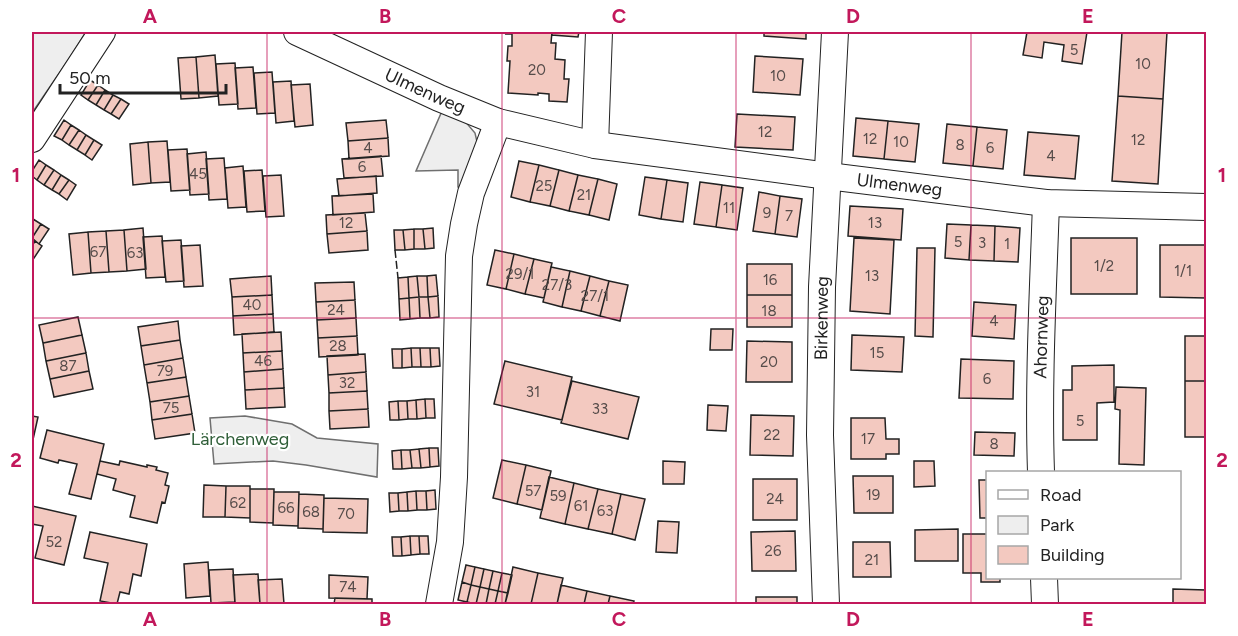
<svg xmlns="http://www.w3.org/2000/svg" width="1238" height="636" font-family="Figtree,sans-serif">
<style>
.green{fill:#eee;stroke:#6f6f6f;stroke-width:1.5}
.building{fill:#f3c9c0;stroke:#222;stroke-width:1.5}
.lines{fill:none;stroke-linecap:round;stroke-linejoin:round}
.minor-casing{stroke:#222;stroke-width:28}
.minor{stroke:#fff;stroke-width:26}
.fence{stroke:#222;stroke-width:1.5;stroke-dasharray:8 3;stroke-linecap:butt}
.grid{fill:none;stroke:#c2185b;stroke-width:1.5;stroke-opacity:0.55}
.labels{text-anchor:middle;stroke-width:4.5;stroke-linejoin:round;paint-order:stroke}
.number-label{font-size:15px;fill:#564c4a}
.street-label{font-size:18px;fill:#222;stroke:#fff}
.park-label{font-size:18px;fill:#2f5e38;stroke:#fff}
.neatline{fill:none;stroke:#c2185b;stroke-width:2}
.grid-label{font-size:20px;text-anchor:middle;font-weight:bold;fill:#c2185b}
</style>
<rect width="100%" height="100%" fill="#fff"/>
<path class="green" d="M 32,32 L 86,32 L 69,59 L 32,113 Z
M 442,111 L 464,120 L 475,133 L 478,146 L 466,186 L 458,187 L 458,170 L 416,171 Z
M 245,416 L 292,424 L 317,438 L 378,444 L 377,477 L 306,465 L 273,461 L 214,464 L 210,418 Z"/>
<path class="building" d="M 507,32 L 552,32 L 551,43 L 556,43 L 555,59 L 565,60 L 564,79 L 569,79 L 567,102 L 549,101 L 549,94 L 538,93 L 538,95 L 508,93 L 510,61 L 507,61 L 508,46 L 512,46 L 512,34 L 506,34 Z
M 552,32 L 579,32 L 578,37 L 552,35 Z
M 764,32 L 806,32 L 806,39 L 764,36 Z
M 1027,32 L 1087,32 L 1082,64 L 1062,61 L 1064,45 L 1044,42 L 1042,58 L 1023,55 Z
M 1122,32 L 1167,32 L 1163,99 L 1118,96 Z
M 215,55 L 218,96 L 199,98 L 196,57 Z
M 755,56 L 803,59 L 800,95 L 753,92 Z
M 196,57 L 199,98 L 181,99 L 178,58 Z
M 235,63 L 238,104 L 219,105 L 216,64 Z
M 253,67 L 256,108 L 238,109 L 235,68 Z
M 272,72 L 275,113 L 257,114 L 254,73 Z
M 90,80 L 98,85 L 88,100 L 81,95 Z
M 291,81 L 294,121 L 276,123 L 273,82 Z
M 310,84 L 313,125 L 295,127 L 291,85 Z
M 98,85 L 105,90 L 96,105 L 88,100 Z
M 105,90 L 113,95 L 104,110 L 96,105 Z
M 113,95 L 121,99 L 111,114 L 104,110 Z
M 1118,96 L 1163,99 L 1158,184 L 1112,181 Z
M 121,99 L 129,104 L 119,119 L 111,114 Z
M 737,114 L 795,117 L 793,150 L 735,147 Z
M 856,118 L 888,121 L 884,159 L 853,156 Z
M 64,120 L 71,125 L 62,140 L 54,136 Z
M 386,120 L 388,138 L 348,141 L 346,123 Z
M 888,121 L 919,124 L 915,162 L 884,159 Z
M 947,124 L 977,127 L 973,166 L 943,163 Z
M 71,125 L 79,130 L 69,145 L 62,140 Z
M 977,127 L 1007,130 L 1003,169 L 973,166 Z
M 79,130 L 86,135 L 77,150 L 69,145 Z
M 1028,132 L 1079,136 L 1075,179 L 1024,175 Z
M 86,135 L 94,140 L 85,155 L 77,150 Z
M 388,138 L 389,156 L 349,159 L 348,141 Z
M 94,140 L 102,145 L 92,160 L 85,155 Z
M 167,141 L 170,182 L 151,183 L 148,142 Z
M 148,142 L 151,183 L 133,185 L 130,144 Z
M 187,149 L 190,190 L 171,191 L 168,150 Z
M 206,152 L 209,194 L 190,195 L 187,154 Z
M 381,156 L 383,176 L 344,178 L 342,159 Z
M 224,158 L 227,199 L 209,200 L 206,159 Z
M 39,160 L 46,165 L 37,180 L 32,176 L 32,171 Z
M 519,161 L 539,165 L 530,202 L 511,197 Z
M 46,165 L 54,170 L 44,185 L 37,180 Z
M 539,165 L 559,170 L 550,206 L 530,202 Z
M 243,166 L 246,207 L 228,208 L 225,168 Z
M 54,170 L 61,175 L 52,190 L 44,185 Z
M 262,170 L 265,211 L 247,212 L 244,171 Z
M 559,170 L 578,175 L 569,211 L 550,206 Z
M 61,175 L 69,180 L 59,194 L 52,190 Z
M 281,175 L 284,216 L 266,217 L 263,176 Z
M 578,175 L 598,179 L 589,215 L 569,211 Z
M 376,176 L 377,193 L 339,196 L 337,179 Z
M 645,177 L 667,180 L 661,219 L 639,215 Z
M 598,179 L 617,184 L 609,220 L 589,215 Z
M 69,180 L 76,185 L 67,200 L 59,194 Z
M 667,180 L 688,183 L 683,222 L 661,219 Z
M 700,182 L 722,185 L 716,227 L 694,224 Z
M 722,185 L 743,188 L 737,230 L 716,227 Z
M 759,192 L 780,196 L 775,234 L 753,231 Z
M 373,194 L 374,212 L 333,215 L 332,196 Z
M 780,196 L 802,199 L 797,237 L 775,234 Z
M 850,206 L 903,209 L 901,240 L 848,236 Z
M 365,213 L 367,231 L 327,234 L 326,215 Z
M 33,219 L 41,224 L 32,238 L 32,222 Z
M 41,224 L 49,229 L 39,244 L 32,238 Z
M 947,224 L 971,225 L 969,260 L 945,258 Z
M 971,225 L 995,226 L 994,261 L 969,260 Z
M 995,226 L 1020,228 L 1018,262 L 994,261 Z
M 143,228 L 146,269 L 127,271 L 124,230 Z
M 433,228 L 434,248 L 425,249 L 423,229 Z
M 414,229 L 423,229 L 425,249 L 414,249 Z
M 414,229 L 414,249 L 405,250 L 403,230 Z
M 124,230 L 127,271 L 109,272 L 106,231 Z
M 394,230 L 403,230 L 405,250 L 395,250 Z
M 106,231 L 109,272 L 91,273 L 88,232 Z
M 367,231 L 368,250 L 329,253 L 327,234 Z
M 88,232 L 91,273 L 73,275 L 69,234 Z
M 162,236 L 165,277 L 146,278 L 143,237 Z
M 854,238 L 894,240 L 890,314 L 850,311 Z
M 1071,238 L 1137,238 L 1137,294 L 1071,294 Z
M 181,240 L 184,281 L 166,282 L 162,241 Z
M 35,241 L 42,246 L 32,261 L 32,246 Z
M 200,245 L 203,286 L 184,287 L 181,246 Z
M 1160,245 L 1206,245 L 1206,298 L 1160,297 Z
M 917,248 L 935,248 L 933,337 L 915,336 Z
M 495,250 L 514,254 L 506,289 L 487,285 Z
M 514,254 L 534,259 L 525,294 L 506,289 Z
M 534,259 L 552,263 L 544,298 L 525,294 Z
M 747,264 L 792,264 L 792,295 L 747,295 Z
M 551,267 L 570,271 L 562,307 L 543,302 Z
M 570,271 L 590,276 L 581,311 L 562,307 Z
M 436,275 L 438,296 L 428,297 L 427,276 Z
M 271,276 L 272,295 L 232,297 L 230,279 Z
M 417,276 L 419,297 L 409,298 L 408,277 Z
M 417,276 L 427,276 L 428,297 L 419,297 Z
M 590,276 L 609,281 L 600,316 L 581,311 Z
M 408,277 L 409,298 L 399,299 L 398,278 Z
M 609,281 L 628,285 L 620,321 L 600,316 Z
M 354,282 L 355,300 L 316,302 L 315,283 Z
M 272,295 L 273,314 L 233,316 L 232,297 Z
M 747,295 L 792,295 L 792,327 L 747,327 Z
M 438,296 L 439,317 L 430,318 L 428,297 Z
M 419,297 L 428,297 L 430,318 L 420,318 Z
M 419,297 L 420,318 L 410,319 L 409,298 Z
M 409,298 L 410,319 L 400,320 L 399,299 Z
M 355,300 L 356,318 L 317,320 L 316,302 Z
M 974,302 L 1016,305 L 1014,339 L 972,336 Z
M 273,314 L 274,332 L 234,335 L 233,316 Z
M 78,317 L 82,335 L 43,343 L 39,325 Z
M 356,318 L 357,336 L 318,338 L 317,320 Z
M 178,321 L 180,340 L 141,346 L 138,327 Z
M 711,329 L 733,329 L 732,350 L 710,350 Z
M 281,332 L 282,351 L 243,353 L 242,334 Z
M 82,335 L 86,353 L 46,361 L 43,343 Z
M 852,335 L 904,337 L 902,372 L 851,370 Z
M 357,336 L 358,355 L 319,357 L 318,338 Z
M 1185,336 L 1206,336 L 1206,381 L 1185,381 Z
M 180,340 L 183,358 L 144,365 L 141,346 Z
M 747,341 L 792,342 L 792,382 L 746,382 Z
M 411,348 L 412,367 L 402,368 L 402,349 Z
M 411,348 L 420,348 L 421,367 L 412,367 Z
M 420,348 L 430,348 L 431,367 L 421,367 Z
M 430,348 L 439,348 L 440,366 L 431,367 Z
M 392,349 L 402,349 L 402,368 L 393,368 Z
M 282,351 L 283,369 L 244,372 L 243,353 Z
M 86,353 L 89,371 L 50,379 L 46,361 Z
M 365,354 L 366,372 L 328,375 L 327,356 Z
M 183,358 L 186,377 L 147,383 L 144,365 Z
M 961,359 L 1014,361 L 1013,399 L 959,398 Z
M 505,361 L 572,377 L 562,420 L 494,404 Z
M 1114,365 L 1114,402 L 1097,403 L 1097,440 L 1063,440 L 1063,390 L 1072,390 L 1072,366 Z
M 283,369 L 284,388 L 245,390 L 244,372 Z
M 89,371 L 93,389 L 54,397 L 50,379 Z
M 366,372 L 367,391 L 329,393 L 328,375 Z
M 186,377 L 189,396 L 150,402 L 147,383 Z
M 572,381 L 639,397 L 628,439 L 561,423 Z
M 1185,381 L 1206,381 L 1206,437 L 1185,437 Z
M 1116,387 L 1146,388 L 1144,465 L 1119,464 L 1120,410 L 1115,409 Z
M 284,388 L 285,407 L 246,409 L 245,390 Z
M 367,391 L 368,409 L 329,411 L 329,393 Z
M 189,396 L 192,414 L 152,420 L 150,402 Z
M 425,399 L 434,399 L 435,418 L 426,418 Z
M 425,399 L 426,418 L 417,419 L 416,400 Z
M 416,400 L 417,419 L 408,419 L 407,401 Z
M 398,401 L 407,401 L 408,419 L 399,420 Z
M 398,401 L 399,420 L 390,420 L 389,402 Z
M 708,405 L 728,406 L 726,431 L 707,430 Z
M 368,409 L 369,427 L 330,429 L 329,411 Z
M 192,414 L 195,433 L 155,439 L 152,420 Z
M 751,415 L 794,416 L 793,456 L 750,455 Z
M 32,416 L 38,417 L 32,444 Z
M 851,418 L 885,418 L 886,439 L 899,439 L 899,454 L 886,454 L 886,459 L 851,459 Z
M 47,430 L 104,444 L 91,499 L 69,494 L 77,464 L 59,460 L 58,463 L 40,458 Z
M 975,432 L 1015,433 L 1014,456 L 974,455 Z
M 429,448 L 430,467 L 421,468 L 419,449 Z
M 429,448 L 438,448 L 439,466 L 430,467 Z
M 419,449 L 421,468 L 412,468 L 410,450 Z
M 401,450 L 402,469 L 393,469 L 392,451 Z
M 401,450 L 410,450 L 412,468 L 402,469 Z
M 502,460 L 526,465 L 517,504 L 493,498 Z
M 100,461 L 119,465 L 120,461 L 147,467 L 147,465 L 157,467 L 156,470 L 168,473 L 165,485 L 169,486 L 165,503 L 162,502 L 157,523 L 130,517 L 135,496 L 113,490 L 116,479 L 97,474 Z
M 663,461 L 685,462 L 684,484 L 663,484 Z
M 914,461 L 934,461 L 935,486 L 914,487 Z
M 526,465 L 551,471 L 542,510 L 517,504 Z
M 853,476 L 893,476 L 893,513 L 854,513 Z
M 549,477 L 574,483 L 565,524 L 540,518 Z
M 753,479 L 797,479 L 797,520 L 753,520 Z
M 979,480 L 988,480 L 988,518 L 980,518 Z
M 574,483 L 598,489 L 588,529 L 565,524 Z
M 204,485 L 226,486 L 225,517 L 203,517 Z
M 226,486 L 250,486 L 250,518 L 225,517 Z
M 250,489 L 274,489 L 273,523 L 250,522 Z
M 598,489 L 621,494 L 612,534 L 588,529 Z
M 435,490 L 436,509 L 427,510 L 426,491 Z
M 416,491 L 417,510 L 408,511 L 407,492 Z
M 416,491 L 426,491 L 427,510 L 417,510 Z
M 274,492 L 299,492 L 298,526 L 273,525 Z
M 407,492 L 408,511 L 399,511 L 398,493 Z
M 389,493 L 398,493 L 399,511 L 390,512 Z
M 299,494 L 324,495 L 323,529 L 298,528 Z
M 621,494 L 645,499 L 635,540 L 612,534 Z
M 324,498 L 368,499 L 367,533 L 323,532 Z
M 32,506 L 76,516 L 64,565 L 35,558 L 43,526 L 32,524 Z
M 658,521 L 679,522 L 677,553 L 656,552 Z
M 958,529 L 958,561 L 915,561 L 915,530 Z
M 795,531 L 796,571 L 752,571 L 751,532 Z
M 90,532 L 147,544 L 141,576 L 133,574 L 129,594 L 120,592 L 117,604 L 100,601 L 108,563 L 84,558 Z
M 963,534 L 988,534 L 988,578 L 1000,578 L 1000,582 L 981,582 L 981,573 L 963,573 Z
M 410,536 L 411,555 L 402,556 L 401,537 Z
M 410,536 L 419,536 L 420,554 L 411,555 Z
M 419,536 L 428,536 L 429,554 L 420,554 Z
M 392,537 L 401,537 L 402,556 L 393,556 Z
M 853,542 L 890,542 L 891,577 L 853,577 Z
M 208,562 L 210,596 L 186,598 L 184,564 Z
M 466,565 L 475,567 L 471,585 L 462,582 Z
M 475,567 L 484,569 L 480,587 L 471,585 Z
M 513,567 L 538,573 L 531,604 L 505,604 Z
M 233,569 L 235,602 L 211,603 L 209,570 Z
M 484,569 L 493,571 L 489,589 L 480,587 Z
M 493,571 L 502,573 L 498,591 L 489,589 Z
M 502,573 L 512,575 L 508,593 L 498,591 Z
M 538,573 L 563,578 L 557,604 L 531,604 Z
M 258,574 L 260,604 L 235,604 L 233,575 Z
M 329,575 L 368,577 L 367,599 L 329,598 Z
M 282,579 L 284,604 L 260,604 L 258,580 Z
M 462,582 L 471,585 L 467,602 L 458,600 Z
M 471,585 L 480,587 L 476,604 L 467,602 Z
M 561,585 L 587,591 L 584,604 L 557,604 Z
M 480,587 L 489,589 L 486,604 L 476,604 Z
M 489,589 L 498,591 L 495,604 L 486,604 Z
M 1173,589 L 1206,590 L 1206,604 L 1173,604 Z
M 498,591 L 508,593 L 505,604 L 495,604 Z
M 587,591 L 610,596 L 608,604 L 584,604 Z
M 610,596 L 634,601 L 633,604 L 608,604 Z
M 756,597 L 797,597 L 797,604 L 756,604 Z
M 335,598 L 372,599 L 372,604 L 334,604 Z"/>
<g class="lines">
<defs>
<g id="minor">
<path id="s1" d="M 297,32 L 439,98 L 498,122 L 595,145 L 828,176 L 1046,203 L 1206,207"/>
<path d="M 32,139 L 102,32"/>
<path d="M 595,145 L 599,32"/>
<path id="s2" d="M 1041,472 C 1038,383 1043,292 1046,203"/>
<path d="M 1044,578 L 1045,604"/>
<path d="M 439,604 L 450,542 L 454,477 L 459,256 L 464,224 L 471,193 L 498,122"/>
<path id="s3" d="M 826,604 L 820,435 L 822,287 L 835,32"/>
</g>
</defs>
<use href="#minor" class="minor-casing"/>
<use href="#minor" class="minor"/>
<path class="fence" d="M 395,250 L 398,278"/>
</g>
<path class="grid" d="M 267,32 L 267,604M 502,32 L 502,604M 736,32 L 736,604M 971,32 L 971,604M 32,318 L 1206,318"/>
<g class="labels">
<g class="number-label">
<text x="1074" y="55">5</text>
<text x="1143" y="69">10</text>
<text x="537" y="75">20</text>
<text x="778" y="81">10</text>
<text x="765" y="137">12</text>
<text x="870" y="144">12</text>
<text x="1138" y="145">12</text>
<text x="901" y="147">10</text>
<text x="960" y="150">8</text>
<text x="368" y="153">4</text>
<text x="990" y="153">6</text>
<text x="1051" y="161">4</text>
<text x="362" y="172">6</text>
<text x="198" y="179">45</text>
<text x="544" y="191">25</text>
<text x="584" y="200">21</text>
<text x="729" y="213">11</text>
<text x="767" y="218">9</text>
<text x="789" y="221">7</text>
<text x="346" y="228">12</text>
<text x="875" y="228">13</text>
<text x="958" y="247">5</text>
<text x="982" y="248">3</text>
<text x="1007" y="249">1</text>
<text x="98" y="257">67</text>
<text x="135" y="258">63</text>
<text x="1104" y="271">1/2</text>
<text x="1183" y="276">1/1</text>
<text x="520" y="279">29/1</text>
<text x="872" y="281">13</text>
<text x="770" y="285">16</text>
<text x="557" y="290">27/3</text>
<text x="595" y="301">27/1</text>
<text x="252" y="310">40</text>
<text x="336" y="315">24</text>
<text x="769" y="316">18</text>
<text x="994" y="326">4</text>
<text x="338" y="351">28</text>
<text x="877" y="358">15</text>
<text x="263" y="366">46</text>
<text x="769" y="367">20</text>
<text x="68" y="371">87</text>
<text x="165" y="376">79</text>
<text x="987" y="384">6</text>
<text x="347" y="388">32</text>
<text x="533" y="397">31</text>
<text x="171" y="413">75</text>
<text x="600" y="414">33</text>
<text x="1080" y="426">5</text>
<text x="772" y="440">22</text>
<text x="868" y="444">17</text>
<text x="994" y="449">8</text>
<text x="533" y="496">57</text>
<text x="873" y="500">19</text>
<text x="558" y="501">59</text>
<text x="775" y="504">24</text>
<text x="238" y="508">62</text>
<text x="581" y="511">61</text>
<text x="286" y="513">66</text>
<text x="605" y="516">63</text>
<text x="311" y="517">68</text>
<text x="346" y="519">70</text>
<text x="54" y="547">52</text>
<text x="773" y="556">26</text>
<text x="872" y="565">21</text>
<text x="348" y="592">74</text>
</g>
<g class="street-label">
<text dy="6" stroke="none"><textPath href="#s1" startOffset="141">Ulmenweg</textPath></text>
<text dy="6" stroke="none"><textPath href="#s1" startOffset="627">Ulmenweg</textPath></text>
<text dy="6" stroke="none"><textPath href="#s3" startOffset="286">Birkenweg</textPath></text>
<text dy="6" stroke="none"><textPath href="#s2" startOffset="135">Ahornweg</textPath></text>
</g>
<g class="park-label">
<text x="240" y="445">Lärchenweg</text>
</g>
</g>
<rect width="1238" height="636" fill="none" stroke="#ffffff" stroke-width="66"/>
<rect x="986" y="471" width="195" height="108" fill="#ffffff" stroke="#a7a7a7" stroke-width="1.5"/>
<rect x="998" y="490" width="30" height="9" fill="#ffffff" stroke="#a7a7a7" stroke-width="1.5"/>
<text x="1040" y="501" font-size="18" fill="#222222">Road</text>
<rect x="998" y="516" width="30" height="18" fill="#eeeeee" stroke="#a7a7a7" stroke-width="1.5"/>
<text x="1040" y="531" font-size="18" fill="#222222">Park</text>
<rect x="998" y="546" width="30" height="18" fill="#f3c9c0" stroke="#a7a7a7" stroke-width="1.5"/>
<text x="1040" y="561" font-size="18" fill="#222222">Building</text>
<path d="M60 84v9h166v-9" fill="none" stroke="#222222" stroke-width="3"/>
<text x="69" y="84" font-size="18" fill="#222222" stroke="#ffffff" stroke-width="4.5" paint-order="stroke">50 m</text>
<rect x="33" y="33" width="1172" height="570" class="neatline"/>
<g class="grid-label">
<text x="150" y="23">A</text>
<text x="385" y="23">B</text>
<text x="619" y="23">C</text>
<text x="853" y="23">D</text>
<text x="1088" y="23">E</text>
<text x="16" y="182">1</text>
<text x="1222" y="182">1</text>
<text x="16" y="467">2</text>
<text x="1222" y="467">2</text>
<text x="150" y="626">A</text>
<text x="385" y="626">B</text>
<text x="619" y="626">C</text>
<text x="853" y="626">D</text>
<text x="1088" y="626">E</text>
</g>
</svg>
